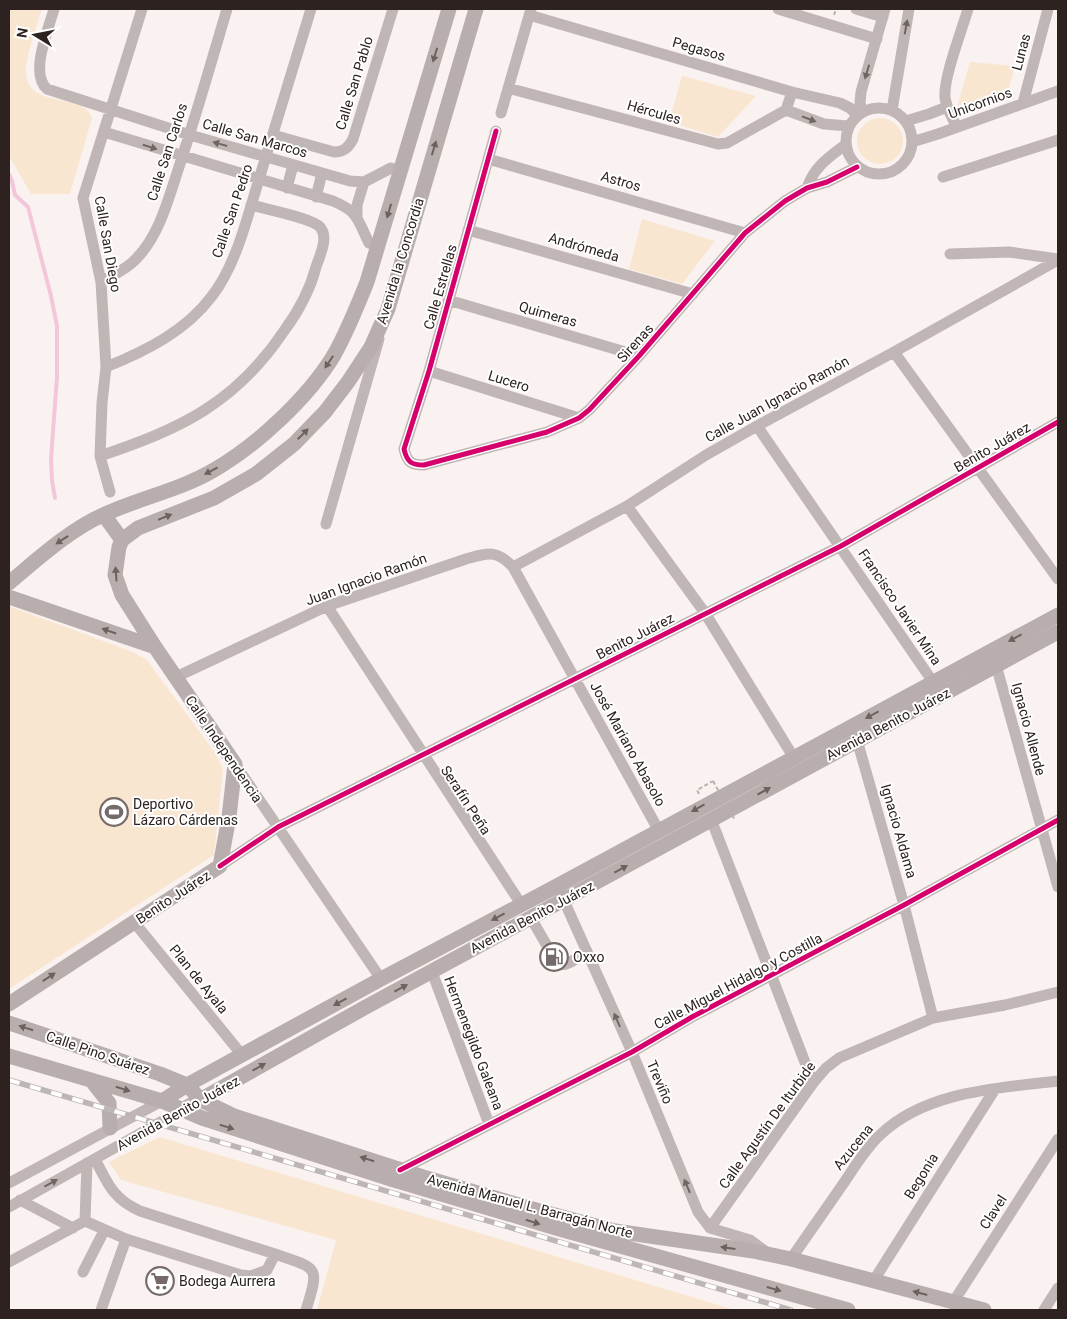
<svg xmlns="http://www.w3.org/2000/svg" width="1067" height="1319" font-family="Roboto,sans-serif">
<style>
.green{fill:#f9e6d1}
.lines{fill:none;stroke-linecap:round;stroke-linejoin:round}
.stream{stroke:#f4c6da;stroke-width:4}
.path{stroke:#b9b1af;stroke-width:2;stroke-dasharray:4 2.5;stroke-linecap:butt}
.minor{stroke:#c0b6b6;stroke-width:11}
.major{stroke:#b9aeae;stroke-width:15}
.rail-casing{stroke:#beb6b4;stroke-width:5.5}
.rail{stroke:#fff;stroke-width:4;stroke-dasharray:11;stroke-linecap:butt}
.path-bridge{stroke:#b9b1af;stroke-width:2;stroke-dasharray:4 2.5;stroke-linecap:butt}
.cycleway-casing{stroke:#fff;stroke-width:8}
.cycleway{stroke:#d6006c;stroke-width:5}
.oneway{fill:#6f6563}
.oneway2{fill:#6c615f}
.labels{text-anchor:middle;stroke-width:4;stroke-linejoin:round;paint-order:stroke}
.street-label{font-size:14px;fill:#2d221f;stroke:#fff}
.poi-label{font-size:14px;fill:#2d221f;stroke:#fff;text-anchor:start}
</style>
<rect width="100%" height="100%" fill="#faf2f0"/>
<path class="green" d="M 9,9 L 42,9 C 37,26 27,52 26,69 C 24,111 83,91 92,118 L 70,194 L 31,194 L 9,156 Z
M 970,62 L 1015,66 L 1007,96 L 956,110 Z
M 682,76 L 683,76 L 756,96 L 718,137 L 669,122 Z
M857 141a23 23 0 1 1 46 0a23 23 0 1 1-46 0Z
M 642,219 L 715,241 L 682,284 L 629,269 Z
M 9,606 L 133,652 L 147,660 L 216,754 L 223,769 L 214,855 L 9,989 Z
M 160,1137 L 735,1310 L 317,1310 L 336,1240 L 121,1180 L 109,1162 Z"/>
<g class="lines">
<path class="stream" d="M 9,174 L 12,181 L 15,195 L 28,207 L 51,296 L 57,326 L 57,377 L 51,459 L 52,481 L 55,498"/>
<path class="path" d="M 834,15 L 836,9
M 699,794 L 697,790 L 713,781"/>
<path class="minor" d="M 54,9 C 49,28 29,73 47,89 L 190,135 L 350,181 L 364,182 L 391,168 L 400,171
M 778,9 L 877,39
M 856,9 L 883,17
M 529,15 L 792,92 L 840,103 L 850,108 L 857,115
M 508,88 L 718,144 L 727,143 L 786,110 L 792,92
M 1023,103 L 1048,9
M846 141a33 33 0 1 1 66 0a33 33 0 1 1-66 0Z
M 786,110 L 824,124 L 848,126
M 892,110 L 909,9
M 862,112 L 860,103 L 861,92 L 885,9
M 501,113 L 531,9
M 906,121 L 929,114 L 947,107
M 957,127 C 952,118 947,109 945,98 C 943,78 962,30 968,9
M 496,131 L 429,371 L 404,449 C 407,462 411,465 424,465 L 547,432 L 579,418 L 589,410 L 639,356 L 745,233 L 785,201 L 807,188 L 827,182 L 857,167
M 104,132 L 333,201 C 359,212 357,219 369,243 L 379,246
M 273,135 L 334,152 C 344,152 348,148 353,139 L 393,9
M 912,142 L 938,134 L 1058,91
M 488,159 L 745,233
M 943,177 L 1058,140
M 287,188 L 293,165
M 807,188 C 814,167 828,158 845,145
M 316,197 L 322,173
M 357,216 L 357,205 L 364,182
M 468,230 L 693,294
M 950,254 L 1009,252 L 1058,259
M 101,282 C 113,275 127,269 136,259 C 159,236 168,200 178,170 C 196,116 211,63 227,9
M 448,300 L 639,356
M 894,352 L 1058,579
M 106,367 C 146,351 186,331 212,296 C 237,264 248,214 260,176 C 277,120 294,65 311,9
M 429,371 L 579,418
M 757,426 L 933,682
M 100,456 C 180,429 235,404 284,331 C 298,312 310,290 316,267 C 320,255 329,237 320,227 C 312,218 265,209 251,205
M 110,492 L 100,456 L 102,403 L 106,367 L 101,282 L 83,198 L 142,9
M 627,506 L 705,613 L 794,758
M 326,524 L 379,339
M 513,567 L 627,506 L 706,455 L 757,426 L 894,352 L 1058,260
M 327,606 L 521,904
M 996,665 L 1058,887
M 176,677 L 327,606 L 466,559 C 487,553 496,549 513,567 L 659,831
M 857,740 L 904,905 L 933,1018
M 235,764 L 381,979
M 711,819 L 813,1083
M 220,866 L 278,827 L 841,546 L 1058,422
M 561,894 L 632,1052 L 698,1212 L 710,1228 L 750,1240 L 769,1254
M 531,918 L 550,951
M 134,922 L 242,1055
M 557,964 C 567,968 579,956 587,951
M 432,972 L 489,1124
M 95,1159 C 108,1184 113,1199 140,1211 L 275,1254 L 267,1270 L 251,1276 L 241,1275 L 126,1239 L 101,1310
M 400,1170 L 632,1052 L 692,1017 L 904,905 L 1058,820
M 9,1183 L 162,1101
M 20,1200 L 73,1228
M 9,1207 L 182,1110
M 85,1221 L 126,1239
M 710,1228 L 813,1083 L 826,1068 L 839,1058 L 933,1018 L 1005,1005 L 1058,992
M 275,1254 C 318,1269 320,1265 306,1310
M 791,1259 C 808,1234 826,1209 843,1184 C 854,1168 865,1149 880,1135 C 926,1091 999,1088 1058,1081
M 9,1262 L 85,1221 L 87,1163
M 83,1272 L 104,1231
M 874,1280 L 995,1089
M 954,1301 L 1058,1139
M 1044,1310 L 1058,1288"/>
<path class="major" d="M 104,515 L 122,540
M 9,583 C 39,558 69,530 105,514 C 140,498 180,490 214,470 C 257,445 308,398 334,355 C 347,332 357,307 367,282 L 449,9
M 9,597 L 155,647
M 9,1004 L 220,866 L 229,817 L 235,764 L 155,647 L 122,595 L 115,575 L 119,547 L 122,540 L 138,528 L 214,498 L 256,474 L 294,444 L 325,412 L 348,382 L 371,347 L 388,309 L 476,9
M 9,1023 L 160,1074 L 187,1085 L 201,1100 L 234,1116 L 423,1177 L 536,1210 L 615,1231 L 753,1251 L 791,1259 L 984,1310
M 9,1056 L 162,1101 L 202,1118 L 394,1180 L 556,1228 L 848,1310
M 91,1080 L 109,1103 L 110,1128
M 162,1101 L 187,1085 L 381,979 L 557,886 L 1058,615
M 182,1110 L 364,1008 L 1058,632"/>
<defs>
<path id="rail" d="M 9,1080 L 791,1310"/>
</defs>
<use href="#rail" class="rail-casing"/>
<use href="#rail" class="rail"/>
<path class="path-bridge" d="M 713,781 L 735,820"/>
<defs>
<path id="cycleway" d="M 496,131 L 429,371 L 404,449 C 407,462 411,465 424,465 L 547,432 L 579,418 L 589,410 L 639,356 L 745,233 L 785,201 L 807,188 L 827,182 L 857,167
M 220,866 L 278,827 L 841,546 L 1058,422
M 400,1170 L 632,1052 L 692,1017 L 904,905 L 1058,820"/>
</defs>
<use href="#cycleway" class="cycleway-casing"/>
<use href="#cycleway" class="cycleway"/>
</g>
<defs><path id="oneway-solid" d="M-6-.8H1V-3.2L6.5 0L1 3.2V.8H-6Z" transform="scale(1.25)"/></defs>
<g class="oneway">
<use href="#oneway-solid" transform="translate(906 27) rotate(-80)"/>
<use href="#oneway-solid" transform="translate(867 72) rotate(107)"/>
<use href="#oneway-solid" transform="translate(809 119) rotate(21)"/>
<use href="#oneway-solid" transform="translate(220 144) rotate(-164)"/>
<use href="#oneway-solid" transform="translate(150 147) rotate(18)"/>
<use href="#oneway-solid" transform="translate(617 1020) rotate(-114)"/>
<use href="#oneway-solid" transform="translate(51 1183) rotate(-29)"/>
<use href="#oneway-solid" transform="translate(687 1186) rotate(-113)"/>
</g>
<g class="oneway2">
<use href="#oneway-solid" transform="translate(435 55) rotate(107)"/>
<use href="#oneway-solid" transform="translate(434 148) rotate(-73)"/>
<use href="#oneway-solid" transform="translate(389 211) rotate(106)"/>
<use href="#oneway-solid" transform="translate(329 362) rotate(124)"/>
<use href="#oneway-solid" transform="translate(303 434) rotate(-45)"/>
<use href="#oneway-solid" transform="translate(211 471) rotate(152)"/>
<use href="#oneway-solid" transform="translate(165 517) rotate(-22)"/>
<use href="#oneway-solid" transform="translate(62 540) rotate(146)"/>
<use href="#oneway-solid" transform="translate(116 574) rotate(-94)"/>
<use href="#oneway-solid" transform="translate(109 631) rotate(-161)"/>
<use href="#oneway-solid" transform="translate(1015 638) rotate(152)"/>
<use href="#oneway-solid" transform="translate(872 715) rotate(152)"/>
<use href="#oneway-solid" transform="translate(764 791) rotate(-29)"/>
<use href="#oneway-solid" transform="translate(698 808) rotate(151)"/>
<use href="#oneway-solid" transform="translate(621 869) rotate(-29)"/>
<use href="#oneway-solid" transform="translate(498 917) rotate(152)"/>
<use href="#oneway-solid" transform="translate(49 977) rotate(-33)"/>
<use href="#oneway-solid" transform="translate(401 988) rotate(-28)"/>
<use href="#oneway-solid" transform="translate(340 1002) rotate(151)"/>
<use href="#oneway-solid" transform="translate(26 1028) rotate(-162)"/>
<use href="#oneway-solid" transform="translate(259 1067) rotate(-29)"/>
<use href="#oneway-solid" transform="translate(123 1089) rotate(17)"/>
<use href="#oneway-solid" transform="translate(227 1127) rotate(18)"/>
<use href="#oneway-solid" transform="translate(367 1159) rotate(-162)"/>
<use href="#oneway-solid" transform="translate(533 1222) rotate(17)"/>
<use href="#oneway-solid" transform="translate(728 1248) rotate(-172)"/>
<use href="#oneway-solid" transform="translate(774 1289) rotate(16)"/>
<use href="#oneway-solid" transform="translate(920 1293) rotate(-165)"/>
</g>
<defs>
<symbol id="stadium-ring" viewBox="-11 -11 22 22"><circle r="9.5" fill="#fff" stroke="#756b68" stroke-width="1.5"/><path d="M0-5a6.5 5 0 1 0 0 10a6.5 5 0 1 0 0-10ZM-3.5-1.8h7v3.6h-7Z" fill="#756b68"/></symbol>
<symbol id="fuel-ring" viewBox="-11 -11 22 22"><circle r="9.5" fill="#fff" stroke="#756b68" stroke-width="1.5"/><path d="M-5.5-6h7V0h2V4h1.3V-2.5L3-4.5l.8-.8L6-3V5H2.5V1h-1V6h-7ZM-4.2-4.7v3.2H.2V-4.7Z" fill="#756b68"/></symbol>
<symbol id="supermarket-ring" viewBox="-11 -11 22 22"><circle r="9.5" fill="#fff" stroke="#756b68" stroke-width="1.5"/><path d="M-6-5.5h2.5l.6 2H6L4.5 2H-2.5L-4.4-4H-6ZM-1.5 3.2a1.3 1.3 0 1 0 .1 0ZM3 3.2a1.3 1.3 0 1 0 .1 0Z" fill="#756b68"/></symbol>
</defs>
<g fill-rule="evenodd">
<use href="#stadium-ring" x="98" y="796" width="32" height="32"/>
<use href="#fuel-ring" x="538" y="941" width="32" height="32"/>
<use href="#supermarket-ring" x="144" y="1265" width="32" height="32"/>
</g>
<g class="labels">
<g class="street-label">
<text transform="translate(699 49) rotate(16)" y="5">Pegasos</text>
<text transform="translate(1021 52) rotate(-75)" y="5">Lunas</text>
<text transform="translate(354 83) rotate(-73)" y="5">Calle San Pablo</text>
<text transform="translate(980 103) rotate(-20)" y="5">Unicornios</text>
<text transform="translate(654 112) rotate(16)" y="5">Hércules</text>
<text transform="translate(255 138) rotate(16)" y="5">Calle San Marcos</text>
<text transform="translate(167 152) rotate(-72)" y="5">Calle San Carlos</text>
<text transform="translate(621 181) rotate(16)" y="5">Astros</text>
<text transform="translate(232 211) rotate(-71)" y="5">Calle San Pedro</text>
<text transform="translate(108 244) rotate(80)" y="5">Calle San Diego</text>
<text transform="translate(584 247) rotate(16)" y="5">Andrómeda</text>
<text transform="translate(400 261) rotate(-73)" y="5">Avenida la Concordia</text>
<text transform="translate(440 287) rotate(-74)" y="5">Calle Estrellas</text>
<text transform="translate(548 314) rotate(16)" y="5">Quimeras</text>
<text transform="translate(635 343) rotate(-48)" y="5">Sirenas</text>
<text transform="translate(509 381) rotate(17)" y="5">Lucero</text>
<text transform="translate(777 399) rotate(-29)" y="5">Calle Juan Ignacio Ramón</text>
<text transform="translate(992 447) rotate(-30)" y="5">Benito Juárez</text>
<text transform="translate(366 579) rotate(-20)" y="5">Juan Ignacio Ramón</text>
<text transform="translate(900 607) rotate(56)" y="5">Francisco Javier Mina</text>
<text transform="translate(635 636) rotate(-27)" y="5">Benito Juárez</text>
<text transform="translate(888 724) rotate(-28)" y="5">Avenida Benito Juárez</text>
<text transform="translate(1029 729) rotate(75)" y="5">Ignacio Allende</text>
<text transform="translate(628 744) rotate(61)" y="5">José Mariano Abasolo</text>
<text transform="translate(224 749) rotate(56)" y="5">Calle Independencia</text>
<text transform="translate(466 800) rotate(57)" y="5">Serafín Peña</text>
<text transform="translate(899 831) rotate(74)" y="5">Ignacio Aldama</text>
<text transform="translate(173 897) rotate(-33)" y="5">Benito Juárez</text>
<text transform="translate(532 917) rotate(-28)" y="5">Avenida Benito Juárez</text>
<text transform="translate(199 979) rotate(51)" y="5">Plan de Ayala</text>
<text transform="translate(738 981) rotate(-28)" y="5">Calle Miguel Hidalgo y Costilla</text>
<text transform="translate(474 1043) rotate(69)" y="5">Hermenegildo Galeana</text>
<text transform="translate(98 1053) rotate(19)" y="5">Calle Pino Suárez</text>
<text transform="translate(660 1082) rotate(67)" y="5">Treviño</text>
<text transform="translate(178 1113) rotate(-29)" y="5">Avenida Benito Juárez</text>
<text transform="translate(767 1125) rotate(-54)" y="5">Calle Agustín De Iturbide</text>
<text transform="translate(853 1147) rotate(-51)" y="5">Azucena</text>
<text transform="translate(921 1176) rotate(-58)" y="5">Begonia</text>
<text transform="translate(530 1206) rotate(15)" y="5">Avenida Manuel L. Barragán Norte</text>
<text transform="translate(993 1212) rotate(-57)" y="5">Clavel</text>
</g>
<g class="poi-label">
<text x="133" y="809">Deportivo<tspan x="133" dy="16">Lázaro Cárdenas</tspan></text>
<text x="573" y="962">Oxxo</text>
<text x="179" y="1286">Bodega Aurrera</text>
</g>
</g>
<rect width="1067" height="1319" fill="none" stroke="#2d221f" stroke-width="20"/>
<g transform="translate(35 35) rotate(280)" stroke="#ffffff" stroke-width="4" paint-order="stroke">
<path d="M0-4L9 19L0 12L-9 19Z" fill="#2d221f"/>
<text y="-8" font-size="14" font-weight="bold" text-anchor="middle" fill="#2d221f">N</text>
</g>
</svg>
